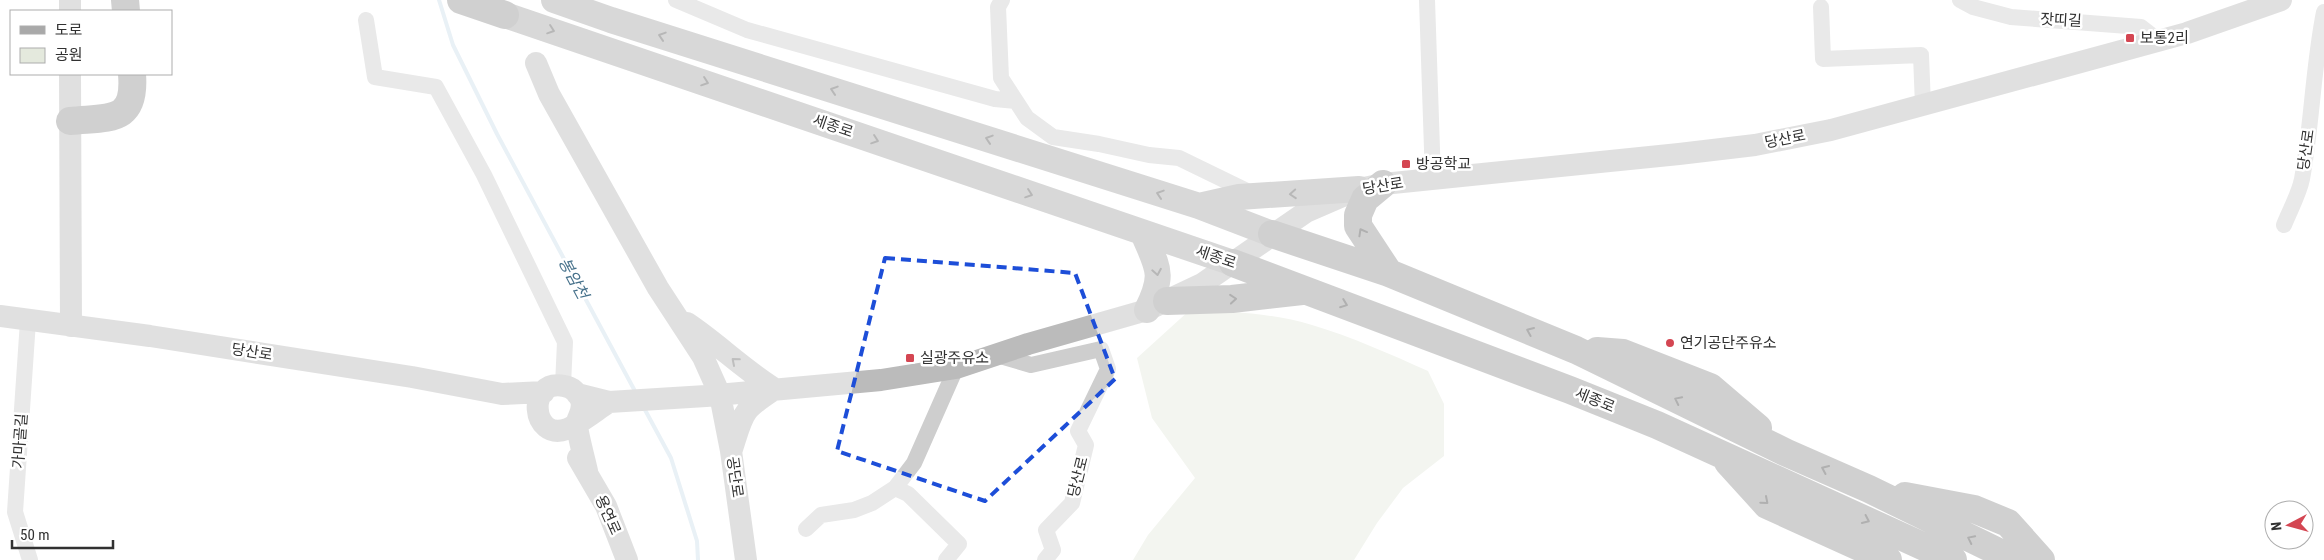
<svg xmlns="http://www.w3.org/2000/svg" width="2324" height="560" font-family="'Roboto Condensed','Noto Sans KR',sans-serif">
<style>
.green{fill:#e4e9dd}
.lines{fill:none;stroke-linecap:round;stroke-linejoin:round}
.stream{stroke:#cfdfea;stroke-width:4}
.street{stroke:#cecece;stroke-width:16}
.secondary{stroke:#bbb;stroke-width:22}
.primary{stroke:#a9a9a9;stroke-width:26}
.highway{stroke:#989898;stroke-width:28}
.oneway{stroke:#616161}
.oneway2{stroke:#505050}
.oneway3{stroke:#6f6f6f}
.marked{fill:none;stroke:#1d4ed8;stroke-width:4;stroke-dasharray:10 6;stroke-linejoin:round}
.poi-dot{fill:#d44652;stroke:#fff;stroke-width:2}
.labels{text-anchor:middle;stroke-width:5;stroke-linejoin:round;paint-order:stroke}
.street-label{font-size:15px;fill:#313131;stroke:#fff}
.poi-label{font-size:15px;fill:#313131;stroke:#fff;text-anchor:start}
.water-label{font-size:16px;font-style:italic;fill:#46718b;stroke:#fff}
</style>
<rect width="100%" height="100%" fill="#fff"/>
<path class="green" d="M 1191,309 C 1231,312 1273,313 1312,325 C 1352,337 1390,354 1428,371 L 1444,404 L 1444,456 L 1403,488 L 1377,523 L 1354,560 L 1133,560 L 1148,535 L 1195,478 L 1152,418 L 1137,358 Z"/>
<g class="lines">
<path class="stream" d="M 439,0 L 453,45 L 497,134 L 636,393
M 644,408 L 671,458 L 697,541 L 698,560"/>
<path class="street" d="M 676,0 L 747,30 L 995,99 L 1016,101
M 1002,0 L 998,7 L 1001,78 L 1027,118 L 1053,137 L 1099,144 L 1149,155 L 1179,158 L 1253,194
M 1427,0 L 1433,179
M 1960,0 L 1973,7 L 2011,17 L 2141,27 L 2159,41
M 1821,7 L 1823,59 L 1921,55 L 1923,106
M 366,20 L 375,77 L 436,87 L 484,175 L 565,342 L 563,385
M 2284,225 C 2290,210 2299,194 2302,179 C 2312,124 2313,67 2324,12
M 28,321 L 15,512 L 30,560
M 997,355 L 1031,365 L 1101,349 L 1108,369 L 1078,431 L 1086,445 L 1072,503 L 1046,530 L 1053,550 L 1045,560
M 806,529 L 821,515 L 854,510 L 872,503 L 895,488
M 946,560 L 959,544 L 908,494 L 895,488 L 914,463 L 956,368"/>
<path class="secondary" d="M 70,0 L 70,11
M 536,63 L 549,94 L 658,288 L 703,357 L 720,395 L 731,451 L 746,560
M 70,74 L 71,326
M 0,316 L 150,336 L 412,377 L 502,394 L 544,392
M 687,323 C 717,343 743,369 775,389 C 741,411 744,412 732,449
M 577,394 L 609,402 L 706,396 L 881,380 L 956,368 L 1028,344 L 1147,310 L 1202,284 L 1306,212 L 1359,189 L 1383,184 L 1679,154 L 1755,145 L 1831,130 L 2187,33 L 2281,0
M 578,458 L 606,506 L 627,560
M 587,471 C 585,461 576,429 577,422 C 579,414 584,410 581,400 C 578,393 572,387 564,386 C 526,378 531,442 567,429 C 578,425 598,409 609,402"/>
<path class="primary" d="M 554,0 L 611,20 L 1199,206 L 1272,234
M 505,15 L 1233,263
M 1199,206 L 1239,197 L 1359,189
M 1143,233 C 1158,269 1165,273 1147,310"/>
<path class="highway" d="M 125,0 L 126,11
M 461,0 L 505,15
M 70,121 C 109,117 136,124 132,74
M 1383,184 L 1365,199 L 1358,215 L 1358,226 L 1389,273
M 1272,234 L 1389,273 L 1576,350 L 1787,453 L 1869,489 L 2015,560
M 1233,263 L 1570,390 L 1657,425 L 1953,560
M 1167,301 L 1232,299 L 1302,291
M 1597,351 L 1623,353 L 1710,387 L 1758,428
M 1728,462 L 1767,505 L 1888,560
M 1905,496 L 1974,509 L 2008,523 L 2041,560"/>
</g>
<defs><path id="oneway-chevron" d="M-2-3.5L2.5 0L-2 3.5" fill="none" stroke-width="1.6" stroke-linecap="round" stroke-linejoin="round" transform="scale(1.25)"/></defs>
<g class="oneway">
<use href="#oneway-chevron" transform="translate(551 30) rotate(19)"/>
<use href="#oneway-chevron" transform="translate(662 36) rotate(-162)"/>
<use href="#oneway-chevron" transform="translate(705 82) rotate(19)"/>
<use href="#oneway-chevron" transform="translate(834 90) rotate(-162)"/>
<use href="#oneway-chevron" transform="translate(989 139) rotate(-162)"/>
<use href="#oneway-chevron" transform="translate(875 140) rotate(19)"/>
<use href="#oneway-chevron" transform="translate(1029 194) rotate(19)"/>
<use href="#oneway-chevron" transform="translate(1160 194) rotate(-162)"/>
<use href="#oneway-chevron" transform="translate(1293 194) rotate(176)"/>
<use href="#oneway-chevron" transform="translate(1157 272) rotate(80)"/>
</g>
<g class="oneway2">
<use href="#oneway-chevron" transform="translate(1362 232) rotate(-119)"/>
<use href="#oneway-chevron" transform="translate(1233 299) rotate(-5)"/>
<use href="#oneway-chevron" transform="translate(1344 304) rotate(21)"/>
<use href="#oneway-chevron" transform="translate(1530 331) rotate(-157)"/>
<use href="#oneway-chevron" transform="translate(1678 400) rotate(-154)"/>
<use href="#oneway-chevron" transform="translate(1825 469) rotate(-156)"/>
<use href="#oneway-chevron" transform="translate(1765 501) rotate(41)"/>
<use href="#oneway-chevron" transform="translate(1866 520) rotate(25)"/>
<use href="#oneway-chevron" transform="translate(1971 539) rotate(-154)"/>
</g>
<use class="oneway3" href="#oneway-chevron" transform="translate(735 361) rotate(-139)"/>
<path d="M0 0H2324V560H0ZM 885,258 L 1075,273 L 1115,379 L 985,501 L 837,451 Z" fill="#fff" fill-opacity=".55" fill-rule="evenodd"/>
<path class="marked" d="M 885,258 L 1075,273 L 1115,379 L 985,501 L 837,451 Z"/>
<g class="poi-dot">
<rect x="2125" y="33" width="10" height="10" rx="2.5"/>
<rect x="1401" y="159" width="10" height="10" rx="2.5"/>
<circle cx="1670" cy="343" r="5"/>
<rect x="905" y="353" width="10" height="10" rx="2.5"/>
</g>
<g class="labels">
<g class="street-label">
<text transform="translate(2061 20) rotate(3)" y="5">잣띠길</text>
<text transform="translate(833 126) rotate(19)" y="5">세종로</text>
<text transform="translate(1785 139) rotate(-11)" y="5">당산로</text>
<text transform="translate(2306 150) rotate(-82)" y="5">당산로</text>
<text transform="translate(1383 186) rotate(-9)" y="5">당산로</text>
<text transform="translate(1216 257) rotate(19)" y="5">세종로</text>
<text transform="translate(252 352) rotate(9)" y="5">당산로</text>
<text transform="translate(1595 400) rotate(22)" y="5">세종로</text>
<text transform="translate(20 441) rotate(-86)" y="5">가마골길</text>
<text transform="translate(735 477) rotate(82)" y="5">공단로</text>
<text transform="translate(1078 477) rotate(-76)" y="5">당산로</text>
<text transform="translate(608 515) rotate(66)" y="5">용연로</text>
</g>
<g class="poi-label">
<text x="2140" y="43">보통2리</text>
<text x="1416" y="169">방공학교</text>
<text x="1680" y="348">연기공단주유소</text>
<text x="920" y="363">실광주유소</text>
</g>
<g class="water-label">
<text transform="translate(574 278) rotate(62)" y="6">봉암천</text>
</g>
</g>
<rect x="10" y="10" width="162" height="65" fill="#ffffff" stroke="#adadad"/>
<rect x="20" y="26" width="25" height="8" fill="#a9a9a9" stroke="#adadad"/>
<text x="55" y="35" font-size="15" fill="#313131">도로</text>
<rect x="20" y="48" width="25" height="15" fill="#e4e9dd" stroke="#adadad"/>
<text x="55" y="60" font-size="15" fill="#313131">공원</text>
<g transform="translate(2289 525) rotate(264)"><circle r="24" fill="#ffffff" stroke="#adadad"/>
<path d="M0-4L9 19L0 12L-9 19Z" fill="#d44652"/>
<text y="-8" font-size="14" font-weight="bold" text-anchor="middle" fill="#313131">N</text>
</g>
<path d="M12 540v8h101v-8" fill="none" stroke="#313131" stroke-width="2.5"/>
<text x="20" y="540" font-size="15" fill="#313131" stroke="#ffffff" stroke-width="4" paint-order="stroke">50 m</text>
</svg>
